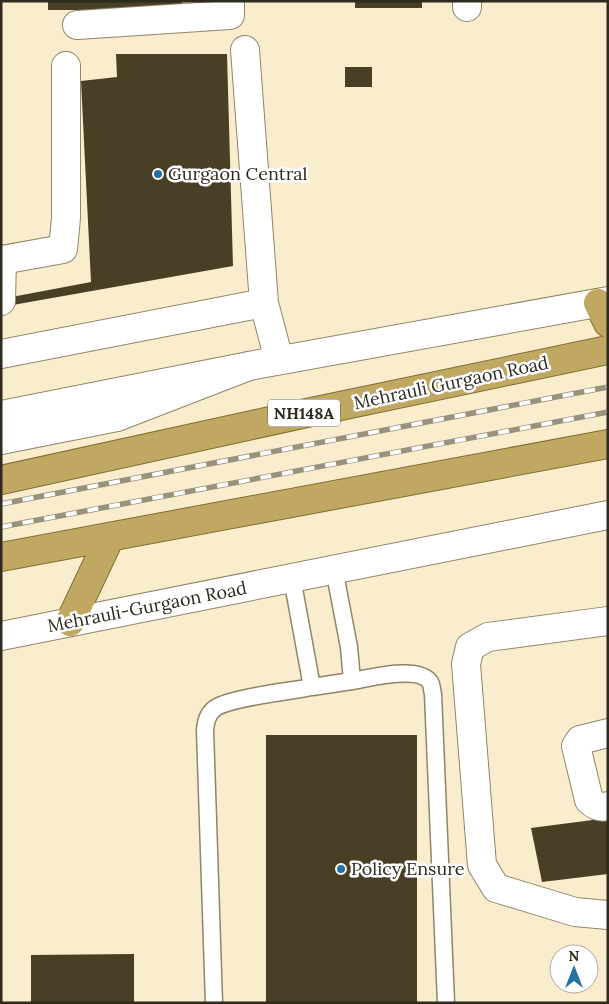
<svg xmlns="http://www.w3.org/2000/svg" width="609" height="1004" font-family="Lora,serif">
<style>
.building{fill:#483f25}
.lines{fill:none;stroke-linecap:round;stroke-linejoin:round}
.service-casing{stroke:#908569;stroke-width:19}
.minor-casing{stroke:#908569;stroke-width:30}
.tertiary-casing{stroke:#908569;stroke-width:30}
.secondary-casing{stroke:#908569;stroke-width:30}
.trunk-casing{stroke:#836e30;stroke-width:30}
.service{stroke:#fff;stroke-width:16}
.minor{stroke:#fff;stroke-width:28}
.tertiary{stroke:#fff;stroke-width:28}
.secondary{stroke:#fff;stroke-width:28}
.trunk{stroke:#c0a862;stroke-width:28}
.rail-casing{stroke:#99917b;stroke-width:5.5}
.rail{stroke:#fff;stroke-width:4;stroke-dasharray:11;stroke-linecap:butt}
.poi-dot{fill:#2073a4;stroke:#fff;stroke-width:2}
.labels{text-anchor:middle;stroke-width:5;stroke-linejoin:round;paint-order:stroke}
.shield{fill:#fff;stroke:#6d6a62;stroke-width:1}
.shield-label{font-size:16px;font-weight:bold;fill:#2e2a1e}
.poi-label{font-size:18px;fill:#2e2a1e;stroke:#fff;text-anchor:start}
.street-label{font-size:18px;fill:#2e2a1e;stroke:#fff}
</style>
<rect width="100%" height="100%" fill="#f9edce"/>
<path class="building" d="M 48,1 L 182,1 L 182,10 L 48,10 Z
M 355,1 L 422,1 L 422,8 L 355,8 Z
M 116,54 L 227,54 L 233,266 L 7,306 L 1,299 L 91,282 L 81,81 L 117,77 Z
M 345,67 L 372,67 L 372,87 L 345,87 Z
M 266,735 L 417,735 L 417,1003 L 266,1003 Z
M 608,818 L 608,874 L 542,882 L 531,828 Z
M 134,954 L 134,1003 L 31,1003 L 31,955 Z"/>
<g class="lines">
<defs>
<path id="service" d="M 334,569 L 349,647 L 352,681 C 370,678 418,665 430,682 C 432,685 432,691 433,694 L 446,1003
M 312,687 L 352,681
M 214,1003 L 205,730 C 206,722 207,715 214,709 C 226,698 292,691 312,687 L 292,578"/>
<path id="minor" d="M 467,1 L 467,7
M 77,25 L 230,15 L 230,1
M 245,50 L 264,303 L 279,360
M 1,301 L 2,260 L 63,249 L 66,218 L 66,66
M 1,354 L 264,303
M 608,621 L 488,637 L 470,647 L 466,664 L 482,865 L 496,888 L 575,912 L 608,915
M 608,733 L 580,740 L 576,746 L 589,800 C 595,806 600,808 608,806"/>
<path id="tertiary" d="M 1,415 L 249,366 L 608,301
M 1,636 L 608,515"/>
<path id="secondary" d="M 1,440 L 117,417 L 249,366"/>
<path id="trunk" d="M 598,303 L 608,323
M 1,480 L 302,414 L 608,350
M 1,557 L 608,444
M 70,622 L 110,537"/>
</defs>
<use href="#service" class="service-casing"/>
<use href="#minor" class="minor-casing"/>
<use href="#tertiary" class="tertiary-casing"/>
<use href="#secondary" class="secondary-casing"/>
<use href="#trunk" class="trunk-casing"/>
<use href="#service" class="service"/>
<use href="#minor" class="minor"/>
<use href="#tertiary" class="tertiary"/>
<use href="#secondary" class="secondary"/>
<use href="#trunk" class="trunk"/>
<defs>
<path id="rail" d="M 1,504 L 608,387
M 1,527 L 608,412"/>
</defs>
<use href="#rail" class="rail-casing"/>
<use href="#rail" class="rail"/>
</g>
<g class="poi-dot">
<circle cx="158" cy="174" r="5"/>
<circle cx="341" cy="869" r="5"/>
</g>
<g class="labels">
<rect class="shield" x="268" y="399.5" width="72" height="27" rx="4"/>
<g class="shield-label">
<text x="304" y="419">NH148A</text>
</g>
<g class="poi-label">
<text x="168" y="180">Gurgaon Central</text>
<text x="351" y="875">Policy Ensure</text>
</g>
<g class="street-label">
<text transform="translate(451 383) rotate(-12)" y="6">Mehrauli Gurgaon Road</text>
<text transform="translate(147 607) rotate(-11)" y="6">Mehrauli-Gurgaon Road</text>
</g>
</g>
<rect width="609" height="1004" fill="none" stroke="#2e2a1e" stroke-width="5"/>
<g transform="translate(574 969)"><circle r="24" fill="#ffffff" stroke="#abaaa5"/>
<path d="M0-4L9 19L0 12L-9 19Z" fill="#2073a4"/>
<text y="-8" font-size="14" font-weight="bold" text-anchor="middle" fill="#2e2a1e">N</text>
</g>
</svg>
